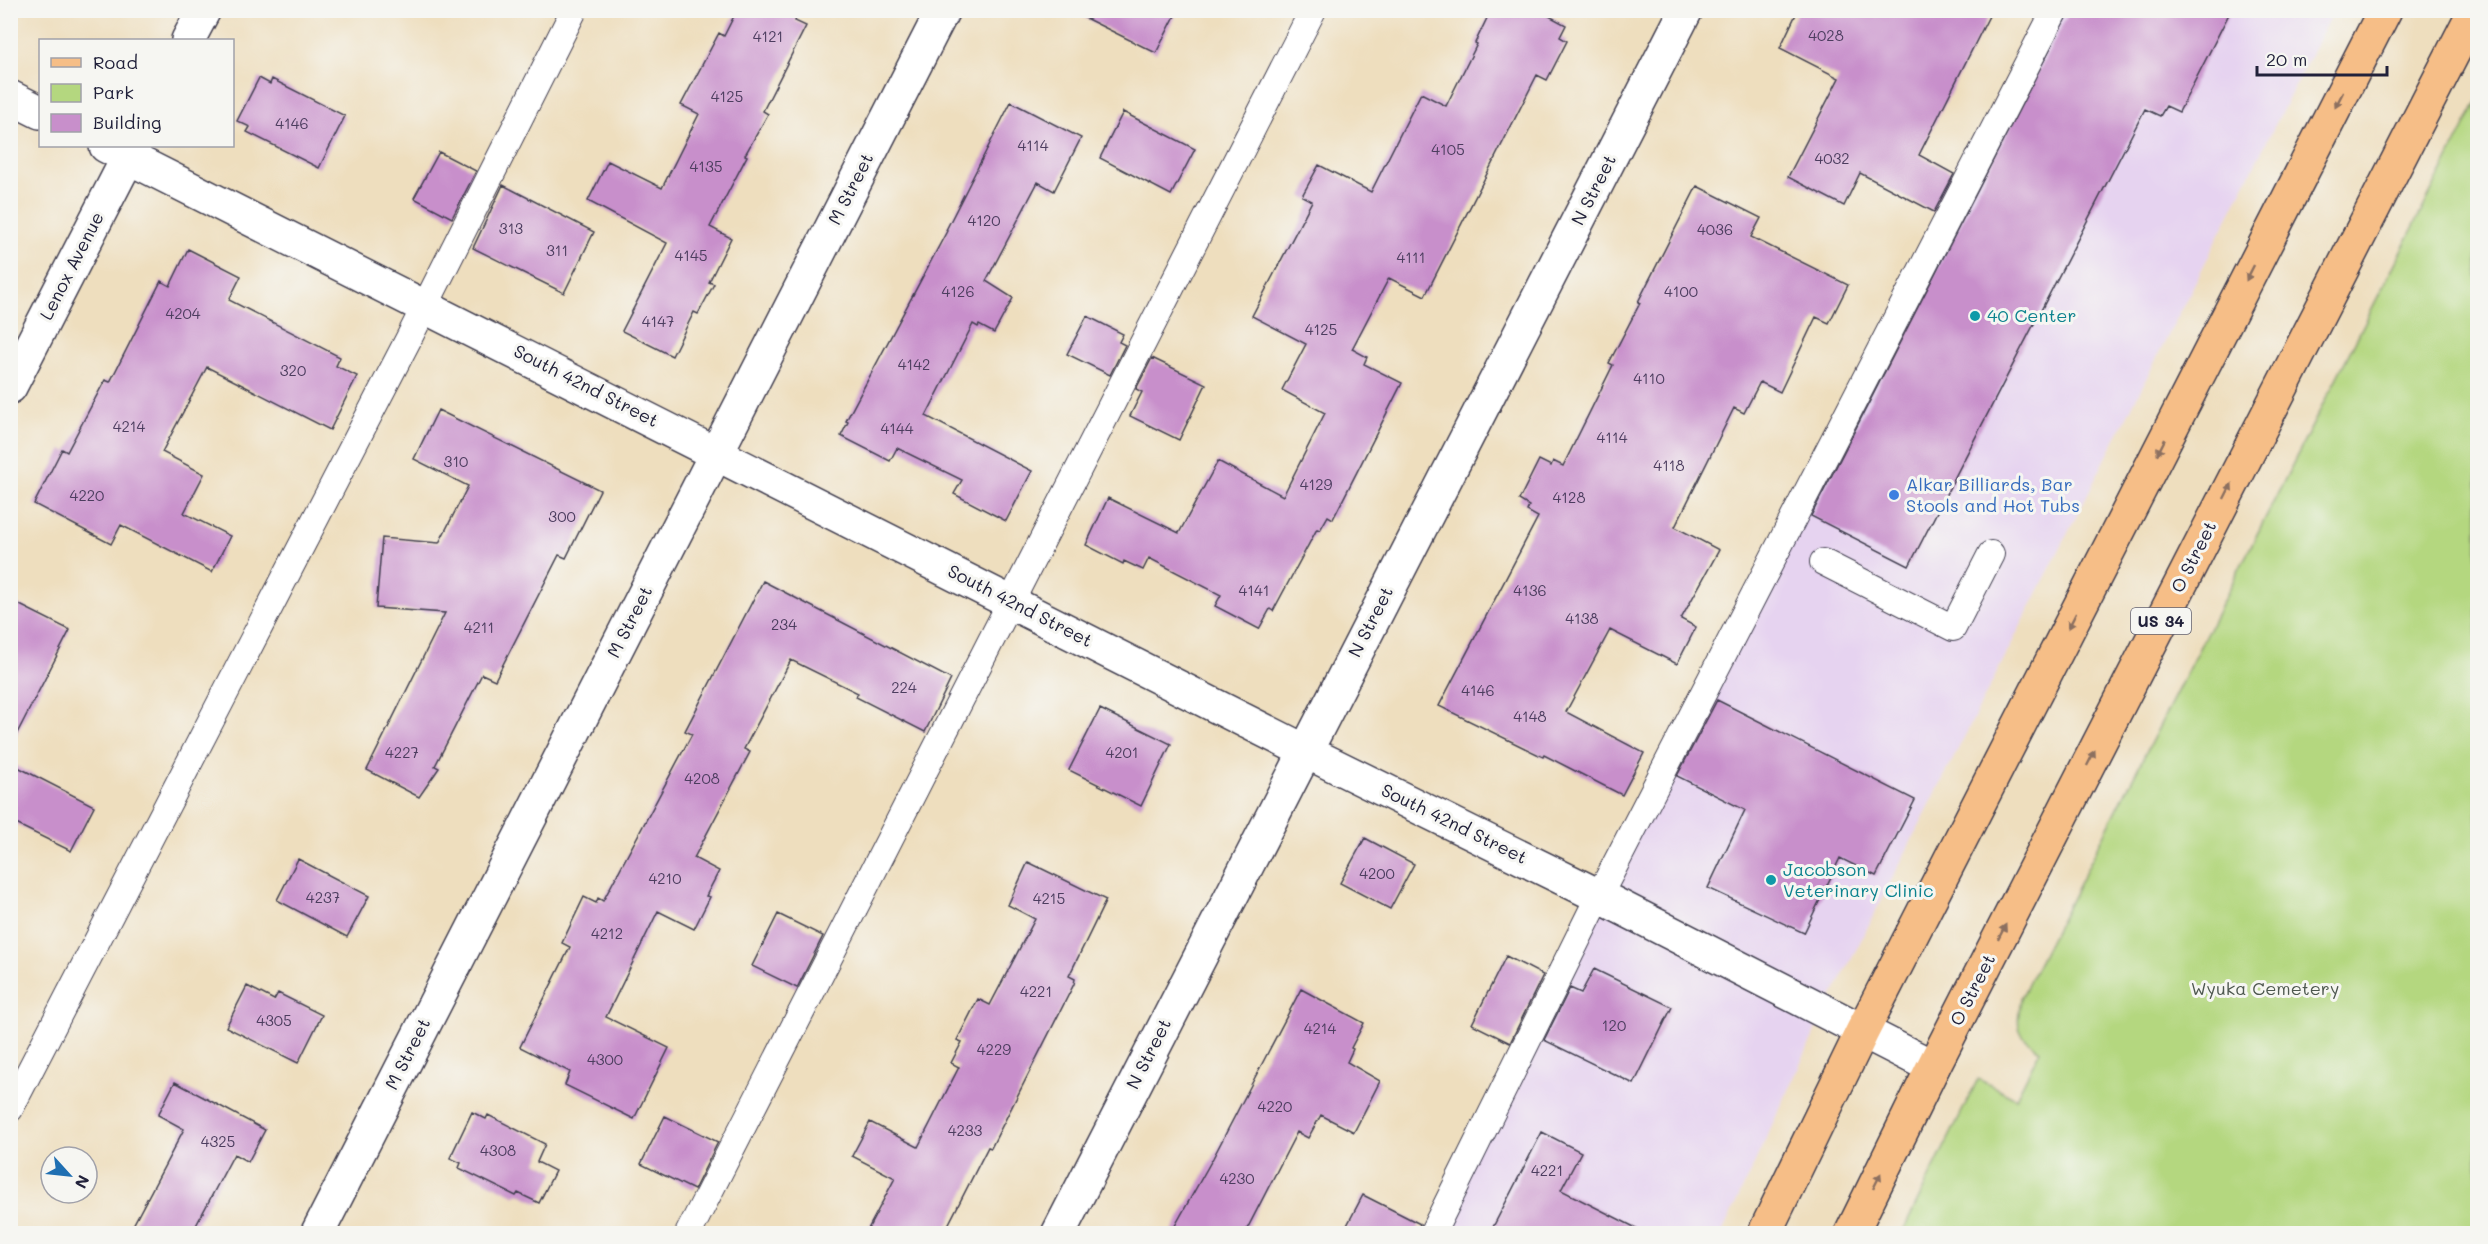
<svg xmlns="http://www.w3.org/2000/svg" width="2488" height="1244" font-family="Mali,sans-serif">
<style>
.built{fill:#e6d3f0}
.green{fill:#b4d77f;stroke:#6b7c5d;stroke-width:1.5}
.building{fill:#c88fcb}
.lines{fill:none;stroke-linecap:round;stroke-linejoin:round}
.lane-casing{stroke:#413e4f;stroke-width:28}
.street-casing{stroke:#413e4f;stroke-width:36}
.primary-casing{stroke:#413e4f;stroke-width:36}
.lane{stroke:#fff;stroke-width:26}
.street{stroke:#fff;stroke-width:33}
.primary{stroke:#f6be87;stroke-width:33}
.oneway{fill:#8c7061}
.culture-dot{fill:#0f9aa8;stroke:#f6f6f2;stroke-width:2}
.shop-dot{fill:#3f7fe0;stroke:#f6f6f2;stroke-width:2}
.labels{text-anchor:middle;stroke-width:6;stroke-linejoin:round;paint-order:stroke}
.number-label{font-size:15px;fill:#4c3d5f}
.shield{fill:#f6f6f2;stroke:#626272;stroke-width:1.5}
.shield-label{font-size:16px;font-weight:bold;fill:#22223b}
.street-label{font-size:18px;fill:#22223b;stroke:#f6f6f2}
.culture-label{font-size:18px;fill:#0d838f;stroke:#f6f6f2;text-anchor:start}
.shop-label{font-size:18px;fill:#366cbe;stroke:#f6f6f2;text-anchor:start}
.park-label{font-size:18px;fill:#4e584f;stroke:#f6f6f2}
</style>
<rect width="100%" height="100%" fill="#f6f6f2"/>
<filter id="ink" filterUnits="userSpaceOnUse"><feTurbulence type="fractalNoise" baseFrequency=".0167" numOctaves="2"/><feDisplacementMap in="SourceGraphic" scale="12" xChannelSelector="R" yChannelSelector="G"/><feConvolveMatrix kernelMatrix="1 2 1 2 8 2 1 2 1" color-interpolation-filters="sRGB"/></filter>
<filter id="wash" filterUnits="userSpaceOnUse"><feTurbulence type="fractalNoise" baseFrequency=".008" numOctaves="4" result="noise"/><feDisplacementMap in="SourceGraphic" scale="24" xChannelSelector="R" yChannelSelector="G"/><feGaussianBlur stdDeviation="1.35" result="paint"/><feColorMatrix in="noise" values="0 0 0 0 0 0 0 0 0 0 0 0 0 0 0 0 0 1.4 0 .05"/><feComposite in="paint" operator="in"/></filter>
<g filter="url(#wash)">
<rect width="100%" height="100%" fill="#eedebe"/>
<path class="built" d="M 2055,11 L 2333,11 L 1824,1013 L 1722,1233 L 1432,1234 Z"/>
<path class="green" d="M 2477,102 L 2477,1233 L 1902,1233 L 1978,1079 L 2016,1098 L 2040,1050 C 2014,1034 2017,1025 2021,998 Z"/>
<g id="blocks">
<path class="building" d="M 737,10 L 800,10 L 795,21 L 806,26 L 763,111 L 768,114 L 745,155 L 747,156 L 710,227 L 731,238 L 709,282 L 714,284 L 698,314 L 694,312 L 672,356 L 622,331 L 667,243 L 588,201 L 608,161 L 662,188 L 699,114 L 681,105 L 719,33 L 724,36 Z
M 1069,10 L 1178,10 L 1156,53 Z
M 1491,10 L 1538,10 L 1566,25 L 1560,37 L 1567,41 L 1547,80 L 1537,75 L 1425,296 L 1389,278 L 1352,349 L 1367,357 L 1364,364 L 1402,383 L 1333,519 L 1328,516 L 1320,530 L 1317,529 L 1273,611 L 1270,609 L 1259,629 L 1215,606 L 1221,595 L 1149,558 L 1143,570 L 1124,561 L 1123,564 L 1086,545 L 1108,498 L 1179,533 L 1218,461 L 1283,496 L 1325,413 L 1282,390 L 1306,344 L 1252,316 L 1312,201 L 1302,196 L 1319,165 L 1371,192 L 1421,93 L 1446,106 L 1477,44 L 1475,43 Z
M 1798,10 L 1992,10 L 1919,155 L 1954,174 L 1934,212 L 1860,173 L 1844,206 L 1788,177 L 1839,78 L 1780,48 Z
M 2070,10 L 2231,10 L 2179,112 L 2166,106 L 2160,116 L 2145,109 L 1909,566 L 1811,516 Z
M 259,78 L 270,84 L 272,79 L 345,116 L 319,168 L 247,132 L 250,127 L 237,121 Z
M 1011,102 L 1081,138 L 1054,191 L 1038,182 L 986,281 L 1013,298 L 994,333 L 979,325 L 978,327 L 973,324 L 926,416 L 1032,471 L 1006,521 L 954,494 L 962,480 L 897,448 L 890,461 L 841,436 L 848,422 L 846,421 L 947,231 L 946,230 Z
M 1123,112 L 1195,149 L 1171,195 L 1100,158 Z
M 439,152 L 476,171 L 452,218 L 414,198 Z
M 503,185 L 594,232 L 564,293 L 473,248 Z
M 1697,186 L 1761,218 L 1751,237 L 1848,285 L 1829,323 L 1816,317 L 1780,392 L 1760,382 L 1744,413 L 1734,408 L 1675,527 L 1719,550 L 1681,619 L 1696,627 L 1677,664 L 1610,630 L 1566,712 L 1644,753 L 1622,795 L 1544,755 L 1543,757 L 1439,706 L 1538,517 L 1527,511 L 1529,506 L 1519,500 L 1539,460 L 1551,466 L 1553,461 L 1563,466 L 1613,365 L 1609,363 L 1640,303 L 1638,302 Z
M 188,249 L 241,276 L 229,300 L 340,357 L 336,366 L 357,376 L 330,430 L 207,367 L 162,452 L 204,474 L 184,513 L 230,536 L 212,572 L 121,525 L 111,544 L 34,504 L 62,449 L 67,452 L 105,380 L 110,382 L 161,281 L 170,286 Z
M 1087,316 L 1123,334 L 1119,342 L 1125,345 L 1110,375 L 1067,354 Z
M 1152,358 L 1206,384 L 1179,440 L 1130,416 L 1142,392 L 1136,389 Z
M 438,410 L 600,490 L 566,558 L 559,555 L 495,680 L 482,674 L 435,766 L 439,768 L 419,797 L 367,770 L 445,613 L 376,608 L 382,538 L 439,543 L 468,486 L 414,459 Z
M 763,581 L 951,679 L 925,732 L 856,697 L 858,693 L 791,660 L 744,749 L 750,752 L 694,858 L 719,871 L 706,896 L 710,897 L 694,929 L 658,911 L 606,1017 L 669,1048 L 634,1119 L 565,1085 L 570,1072 L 520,1047 L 570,947 L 562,943 L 584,897 L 596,903 L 598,898 L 603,901 L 692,734 L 685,731 Z
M 10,600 L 70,630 L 10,747 Z
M 1717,700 L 1915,800 L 1876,876 L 1840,858 L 1804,933 L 1708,888 L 1745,810 L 1677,776 Z
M 1100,709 L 1171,744 L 1141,806 L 1069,770 Z
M 10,763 L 94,806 L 71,851 L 10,821 Z
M 1365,838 L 1414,864 L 1390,909 L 1340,883 Z
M 298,859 L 369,896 L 347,937 L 277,900 Z
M 1028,862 L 1106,900 L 1069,976 L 1075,979 L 1074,984 L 991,1148 L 988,1147 L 944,1233 L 866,1233 L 895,1178 L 852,1156 L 870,1122 L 918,1147 L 959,1067 L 951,1063 L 962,1042 L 957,1040 L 978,999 L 990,1005 L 1035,919 L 1008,905 Z
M 778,914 L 823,936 L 797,988 L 752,966 Z
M 1506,956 L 1543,975 L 1510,1043 L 1472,1024 Z
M 1594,969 L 1672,1007 L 1634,1084 L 1544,1040 L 1570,988 L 1581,993 Z
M 247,986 L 274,1000 L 278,993 L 322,1015 L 298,1063 L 226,1027 Z
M 1301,989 L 1364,1023 L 1351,1048 L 1353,1049 L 1347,1062 L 1380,1081 L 1354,1132 L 1321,1115 L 1308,1138 L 1297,1132 L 1245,1233 L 1171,1233 L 1213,1158 Z
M 175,1082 L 265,1130 L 248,1162 L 234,1154 L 192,1233 L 129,1233 L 184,1129 L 158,1115 Z
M 472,1112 L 486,1119 L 488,1115 L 545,1144 L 537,1162 L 555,1171 L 539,1203 L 518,1193 L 516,1196 L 459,1168 L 461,1163 L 450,1158 Z
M 665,1116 L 718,1142 L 694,1190 L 641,1164 Z
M 1542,1132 L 1581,1152 L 1561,1190 L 1646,1233 L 1490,1233 Z
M 1363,1195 L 1420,1224 L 1417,1233 L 1343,1233 Z"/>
</g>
</g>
<g filter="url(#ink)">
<use href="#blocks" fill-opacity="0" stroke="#413e4f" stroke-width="1.5"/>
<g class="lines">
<defs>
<path id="lane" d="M 1823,562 L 1953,628 L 1991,554
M 10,1109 L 409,338 L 574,10
M 688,1234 L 1313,10
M 1432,1234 L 1599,896 L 2055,10"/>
<path id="street" d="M 188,40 L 204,10
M 10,97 L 40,112
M 106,146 L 1305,751 L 1599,896 L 1933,1067
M 10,387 L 134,146
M 317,1234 L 943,10
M 1058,1234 L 1686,10"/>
<path id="primary" d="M 1764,1234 L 1862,1032 L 2385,10
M 1851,1234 L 1933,1067 L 2475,10"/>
</defs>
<use href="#lane" class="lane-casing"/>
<use href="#street" class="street-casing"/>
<use href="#primary" class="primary-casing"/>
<use href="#lane" class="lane"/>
<use href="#street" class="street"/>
<use href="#primary" class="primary"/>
</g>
<defs><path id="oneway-solid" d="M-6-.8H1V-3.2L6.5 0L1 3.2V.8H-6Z" transform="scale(1.5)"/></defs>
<g class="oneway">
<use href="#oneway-solid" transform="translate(2339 100) rotate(117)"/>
<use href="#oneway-solid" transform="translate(2250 273) rotate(117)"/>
<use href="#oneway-solid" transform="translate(2161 447) rotate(117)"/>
<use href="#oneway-solid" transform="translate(2228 491) rotate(-63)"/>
<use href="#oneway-solid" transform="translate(2072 621) rotate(117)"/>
<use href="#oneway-solid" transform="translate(2091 758) rotate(-63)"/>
<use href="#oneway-solid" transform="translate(2002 932) rotate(-63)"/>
<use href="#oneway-solid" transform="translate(1877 1181) rotate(-64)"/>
</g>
</g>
<g class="culture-dot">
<circle cx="1975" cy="316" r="6"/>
<circle cx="1771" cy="880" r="6"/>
</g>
<circle class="shop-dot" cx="1894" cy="495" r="6"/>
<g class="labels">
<g class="number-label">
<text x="1826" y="41">4028</text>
<text x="768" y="42">4121</text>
<text x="727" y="102">4125</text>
<text x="292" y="129">4146</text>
<text x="1033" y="151">4114</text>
<text x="1448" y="155">4105</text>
<text x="1832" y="164">4032</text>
<text x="706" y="172">4135</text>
<text x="984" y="226">4120</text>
<text x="511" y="234">313</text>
<text x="1715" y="235">4036</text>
<text x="557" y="256">311</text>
<text x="691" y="261">4145</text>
<text x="1411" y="263">4111</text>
<text x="958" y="297">4126</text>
<text x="1681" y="297">4100</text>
<text x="183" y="319">4204</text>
<text x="658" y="327">4147</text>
<text x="1321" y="335">4125</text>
<text x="914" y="370">4142</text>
<text x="293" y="376">320</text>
<text x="1649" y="384">4110</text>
<text x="129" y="432">4214</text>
<text x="897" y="434">4144</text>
<text x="1612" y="443">4114</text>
<text x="456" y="467">310</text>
<text x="1669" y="471">4118</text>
<text x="1316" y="490">4129</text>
<text x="87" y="501">4220</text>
<text x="1569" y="503">4128</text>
<text x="562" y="522">300</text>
<text x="1254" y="596">4141</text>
<text x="1530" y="596">4136</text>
<text x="1582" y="624">4138</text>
<text x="784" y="630">234</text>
<text x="479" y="633">4211</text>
<text x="904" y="693">224</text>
<text x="1478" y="696">4146</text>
<text x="1530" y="722">4148</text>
<text x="402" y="758">4227</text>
<text x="1122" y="758">4201</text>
<text x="702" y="784">4208</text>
<text x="1377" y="879">4200</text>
<text x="665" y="884">4210</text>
<text x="323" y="903">4237</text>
<text x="1049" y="904">4215</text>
<text x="607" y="939">4212</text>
<text x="1036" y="997">4221</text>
<text x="274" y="1026">4305</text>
<text x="1614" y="1031">120</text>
<text x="1320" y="1034">4214</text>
<text x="994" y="1055">4229</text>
<text x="605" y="1065">4300</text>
<text x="1275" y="1112">4220</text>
<text x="965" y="1136">4233</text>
<text x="218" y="1147">4325</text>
<text x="498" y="1156">4308</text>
<text x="1547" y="1176">4221</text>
<text x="1237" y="1184">4230</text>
</g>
<rect class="shield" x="2131" y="608" width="60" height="26" rx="4.5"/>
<g class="shield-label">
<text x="2161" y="627">US 34</text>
</g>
<g class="street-label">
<text transform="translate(851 189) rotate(-63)" y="6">M Street</text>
<text transform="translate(1594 190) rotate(-63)" y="6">N Street</text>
<text transform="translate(72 266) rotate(-63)" y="6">Lenox Avenue</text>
<text transform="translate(586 386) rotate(27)" y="6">South 42nd Street</text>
<text transform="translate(2194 557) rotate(-63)" y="6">O Street</text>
<text transform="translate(1020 606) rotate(27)" y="6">South 42nd Street</text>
<text transform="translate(630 622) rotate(-63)" y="6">M Street</text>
<text transform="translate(1371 622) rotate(-63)" y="6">N Street</text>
<text transform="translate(1454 824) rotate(26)" y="6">South 42nd Street</text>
<text transform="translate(1973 990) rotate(-63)" y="6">O Street</text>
<text transform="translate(408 1054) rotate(-63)" y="6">M Street</text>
<text transform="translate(1149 1054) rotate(-63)" y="6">N Street</text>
</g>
<g class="culture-label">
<text x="1987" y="322">40 Center</text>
<text x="1783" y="876">Jacobson<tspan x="1783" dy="21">Veterinary Clinic</tspan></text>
</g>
<g class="shop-label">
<text x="1906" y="491">Alkar Billiards, Bar<tspan x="1906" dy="21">Stools and Hot Tubs</tspan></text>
</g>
<g class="park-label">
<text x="2265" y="995">Wyuka Cemetery</text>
</g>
</g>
<rect width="2488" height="1244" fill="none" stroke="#f6f6f2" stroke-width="36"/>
<rect x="39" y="39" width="195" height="108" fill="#f6f6f2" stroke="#a1a1a9" stroke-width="1.5"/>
<rect x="51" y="58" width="30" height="9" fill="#f6be87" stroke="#a1a1a9" stroke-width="1.5"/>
<text x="93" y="69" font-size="18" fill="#22223b">Road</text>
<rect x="51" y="84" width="30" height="18" fill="#b4d77f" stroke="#a1a1a9" stroke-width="1.5"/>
<text x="93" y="99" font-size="18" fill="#22223b">Park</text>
<rect x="51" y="114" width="30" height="18" fill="#c88fcb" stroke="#a1a1a9" stroke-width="1.5"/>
<text x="93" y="129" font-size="18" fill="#22223b">Building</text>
<g transform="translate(69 1175) rotate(117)"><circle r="28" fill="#f6f6f2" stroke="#a1a1a9" stroke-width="1.5"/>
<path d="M0-4.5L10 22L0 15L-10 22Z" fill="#1f6fb2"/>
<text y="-9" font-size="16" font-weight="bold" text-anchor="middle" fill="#22223b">N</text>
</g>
<path d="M2257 66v9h130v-9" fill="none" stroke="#22223b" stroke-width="3"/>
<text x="2266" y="66" font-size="18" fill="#22223b" stroke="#f6f6f2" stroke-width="4.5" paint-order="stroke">20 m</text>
</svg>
